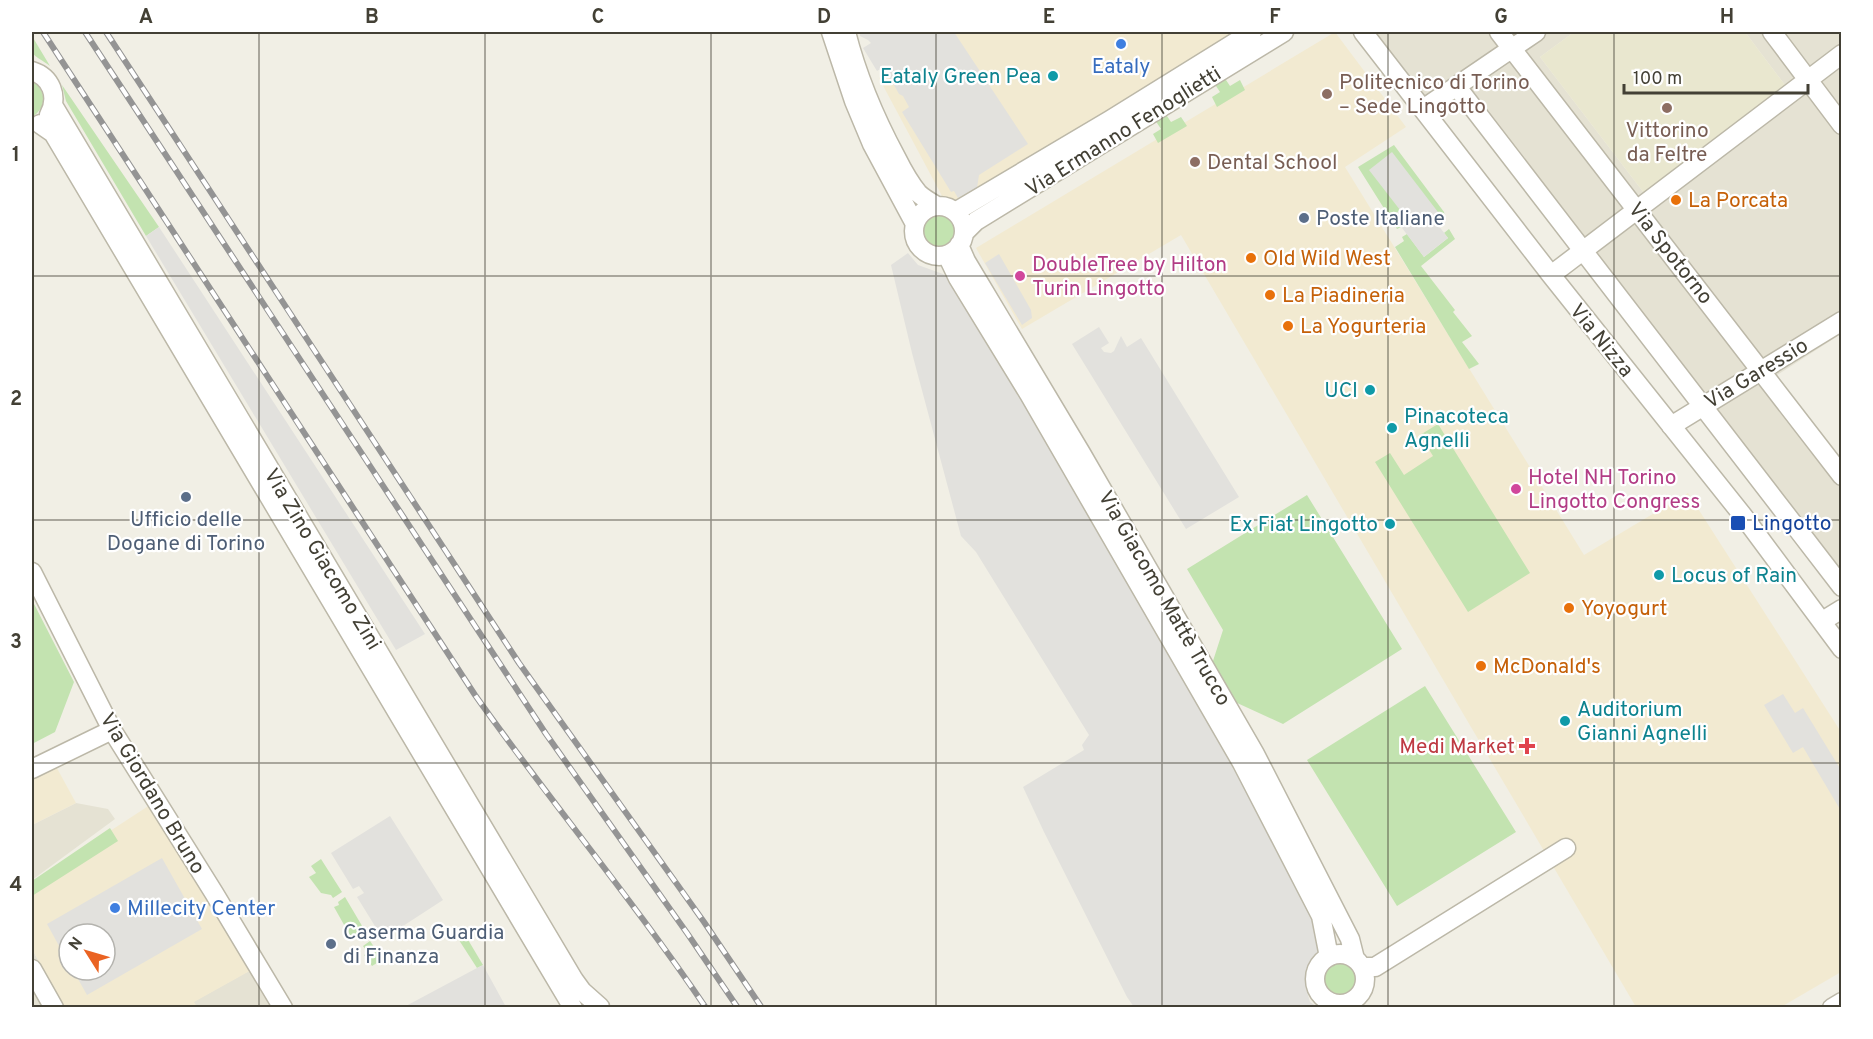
<svg xmlns="http://www.w3.org/2000/svg" width="1873" height="1039" font-family="Overpass,sans-serif">
<style>
.residential{fill:#e5e2d3}
.commercial{fill:#f2ead1;fill-rule:evenodd}
.education{fill:#e9e7cf}
.green{fill:#c3e3b0}
.parking{fill:#e2e1dd}
.lines{fill:none;stroke-linecap:round;stroke-linejoin:round}
.minor-casing{stroke:#bcb8a8;stroke-width:21}
.minor{stroke:#fff;stroke-width:18}
.rail-casing{stroke:#949494;stroke-width:6}
.rail{stroke:#fff;stroke-width:4;stroke-dasharray:11;stroke-linecap:butt}
.grid{fill:none;stroke:#434035;stroke-width:1.5;stroke-opacity:0.55}
.shop-dot{fill:#3f7fe0;stroke:#fff;stroke-width:2}
.culture-dot{fill:#0f9aa8;stroke:#fff;stroke-width:2}
.education-dot{fill:#8d6e63;stroke:#fff;stroke-width:2}
.food-dot{fill:#e8710a;stroke:#fff;stroke-width:2}
.service-dot{fill:#5c6f8a;stroke:#fff;stroke-width:2}
.hotel-dot{fill:#d1479c;stroke:#fff;stroke-width:2}
.transit-dot{fill:#1a4fb4;stroke:#fff;stroke-width:2}
.health-dot{fill:#e0444e;stroke:#fff;stroke-width:2}
.labels{text-anchor:middle;stroke-width:4.5;stroke-linejoin:round;paint-order:stroke}
.shop-label{font-size:21px;fill:#366cbe;stroke:#fff}
.culture-label{font-size:21px;fill:#0d838f;stroke:#fff;text-anchor:end}
.education-label{font-size:21px;fill:#785e54;stroke:#fff;text-anchor:start}
.street-label{font-size:21px;fill:#434035;stroke:#fff}
.food-label{font-size:21px;fill:#c56008;stroke:#fff;text-anchor:start}
.service-label{font-size:21px;fill:#4e5e75;stroke:#fff;text-anchor:start}
.hotel-label{font-size:21px;fill:#b23c85;stroke:#fff;text-anchor:start}
.transit-label{font-size:21px;fill:#164399;stroke:#fff;text-anchor:start}
.health-label{font-size:21px;fill:#be3a42;stroke:#fff;text-anchor:end}
.neatline{fill:none;stroke:#434035;stroke-width:2}
.grid-label{font-size:20px;text-anchor:middle;font-weight:bold;fill:#434035}
</style>
<rect width="100%" height="100%" fill="#f1efe5"/>
<path class="residential" d="M 1362,32 L 1574,32 L 1540,57 L 1644,193 L 1785,85 L 1745,32 L 1841,32 L 1841,334 L 1774,377 L 1841,463 L 1841,592 L 1584,251 L 1475,95 L 1455,78 L 1419,104 Z
M 76,803 L 108,809 L 115,819 L 32,880 L 32,825 Z
M 32,949 L 64,1007 L 32,1007 Z
M 258,966 L 283,1007 L 197,1007 L 193,1002 Z"/>
<path class="commercial" d="M 948,32 L 1247,32 L 949,209 L 879,78 Z
M 1335,32 L 1406,127 L 1345,167 L 1584,555 L 1688,493 L 1841,732 L 1841,972 L 1781,1007 L 1636,1007 L 1181,235 L 1022,329 L 976,248 Z
M 52,759 L 76,803 L 32,825 L 32,769 Z
M 156,801 L 255,968 L 194,1002 L 197,1007 L 64,1007 L 32,949 L 32,882 ZM 69,934 L 105,934 L 105,970 L 69,970 Z"/>
<path class="education" d="M 1574,32 L 1745,32 L 1785,85 L 1644,193 L 1540,57 Z"/>
<path class="green" d="M 32,36 L 50,66 C 33,53 31,59 32,36 Z
M 1224,77 L 1230,86 L 1240,80 L 1245,90 L 1217,107 L 1212,97 L 1220,92 L 1214,83 Z
M 32,81 C 47,90 47,108 32,117 Z
M 62,85 L 159,227 L 146,236 L 66,101 Z
M 1165,113 L 1171,122 L 1181,117 L 1187,126 L 1158,143 L 1153,134 L 1161,129 L 1155,120 Z
M 1394,145 L 1444,212 L 1445,217 L 1439,222 L 1434,221 L 1441,215 L 1400,210 L 1393,216 L 1401,227 L 1397,229 L 1358,167 Z
M922 232a17 17 0 1 1 34 0a17 17 0 1 1-34 0Z
M 1449,229 L 1455,239 L 1421,266 L 1455,310 L 1453,312 L 1472,336 L 1462,342 L 1479,364 L 1469,369 L 1395,247 L 1404,241 L 1402,237 L 1407,234 L 1424,257 L 1448,238 L 1444,233 Z
M 1438,424 L 1530,573 L 1468,612 L 1375,462 L 1390,453 L 1404,475 L 1433,456 L 1420,435 Z
M 1307,495 L 1402,649 L 1283,724 L 1235,702 L 1212,664 L 1223,630 L 1187,569 Z
M 32,600 L 74,682 L 55,732 L 32,744 Z
M 1425,686 L 1516,832 L 1397,906 L 1307,760 Z
M 110,828 L 118,841 L 32,896 L 32,881 Z
M 321,859 L 342,892 L 333,898 L 331,895 L 321,893 L 309,877 L 316,873 L 311,866 Z
M 345,897 L 368,936 L 359,941 L 356,936 L 352,939 L 334,907 L 339,905 L 338,902 Z
M 464,933 L 483,965 L 477,968 L 457,937 Z
M 370,941 L 379,954 L 390,955 L 372,966 L 364,955 L 368,953 L 363,946 Z
M1321 979a19 19 0 1 1 38 0a19 19 0 1 1-38 0Z"/>
<path class="parking" d="M 860,32 L 954,32 L 1028,144 L 979,175 L 977,188 L 958,198 L 954,191 L 951,192 L 902,112 L 909,107 L 903,96 L 899,94 L 884,67 L 877,71 L 863,48 L 871,43 L 868,40 L 860,36 Z
M 1392,152 L 1441,216 L 1435,221 L 1448,238 L 1424,257 L 1393,216 L 1400,210 L 1369,170 Z
M 159,227 L 425,634 L 396,650 L 146,236 Z
M 908,253 L 918,265 L 943,274 L 949,279 L 1026,405 L 1235,766 L 1313,920 L 1319,952 L 1306,969 L 1305,985 L 1310,1002 L 1317,1007 L 1134,1007 L 1127,997 L 1044,832 L 1023,787 L 1084,750 L 1082,745 L 1089,735 L 976,552 L 961,536 L 912,353 L 891,265 Z
M 999,254 L 1031,310 L 1032,318 L 1022,325 L 985,263 Z
M 1099,327 L 1109,343 L 1101,348 L 1104,352 L 1111,353 L 1114,351 L 1121,336 L 1127,347 L 1141,338 L 1239,497 L 1186,529 L 1072,344 Z
M 1783,694 L 1795,713 L 1803,708 L 1841,770 L 1841,811 L 1803,747 L 1793,753 L 1764,705 Z
M 390,816 L 443,900 L 383,939 L 357,897 L 364,893 L 359,886 L 353,889 L 331,853 Z
M 162,858 L 202,929 L 87,995 L 73,970 L 105,970 L 105,934 L 69,934 L 69,964 L 47,924 Z
M 483,965 L 506,1007 L 404,1007 L 477,968 Z"/>
<g class="lines">
<defs>
<path id="minor" d="M 831,32 L 854,101 L 872,144 L 915,224
M 846,32 C 857,75 875,118 896,157 C 902,169 909,182 918,193 C 923,198 930,202 937,206
M 1363,32 L 1551,275 L 1744,517 L 1842,649
M 1499,32 L 1842,476
M 1772,32 L 1842,125
M 32,71 C 51,77 59,96 49,115
M 1457,87 L 1842,587
M 53,105 L 574,980 L 582,991 L 600,1007
M 1423,109 L 1536,32
M 40,124 L 53,133 L 573,1008
M914 231a25 25 0 1 1 50 0a25 25 0 1 1-50 0Z
M 955,212 L 1110,120 L 1252,32
M 964,233 L 976,221 L 1284,32
M 959,245 L 966,261 L 1081,453 L 1255,754 L 1350,939 L 1355,959
M 947,255 L 958,278 L 1029,394 L 1242,763 L 1321,916 L 1329,957
M 1551,275 L 1842,54
M 1671,426 L 1842,321
M 32,572 L 112,730 L 214,893 L 283,1008
M 1829,617 L 1842,609
M 32,769 L 112,730
M1315 979a25 25 0 1 1 50 0a25 25 0 1 1-50 0Z
M 1362,967 L 1375,967 L 1566,848
M 32,969 L 54,1008
M 1832,1008 L 1842,1002"/>
</defs>
<use href="#minor" class="minor-casing"/>
<use href="#minor" class="minor"/>
<defs>
<path id="rail" d="M 43,32 L 475,695 C 550,801 633,900 706,1008
M 85,32 L 546,734 L 687,933 L 738,1008
M 106,32 L 519,663 L 704,922 L 762,1008"/>
</defs>
<use href="#rail" class="rail-casing"/>
<use href="#rail" class="rail"/>
</g>
<path class="grid" d="M 259,32 L 259,1008M 485,32 L 485,1008M 711,32 L 711,1008M 936,32 L 936,1008M 1162,32 L 1162,1008M 1388,32 L 1388,1008M 1614,32 L 1614,1008M 32,276 L 1842,276M 32,520 L 1842,520M 32,763 L 1842,763"/>
<g class="shop-dot">
<circle cx="1121" cy="44" r="6"/>
<circle cx="115" cy="908" r="6"/>
</g>
<g class="culture-dot">
<circle cx="1053" cy="76" r="6"/>
<circle cx="1370" cy="390" r="6"/>
<circle cx="1392" cy="428" r="6"/>
<circle cx="1390" cy="524" r="6"/>
<circle cx="1659" cy="575" r="6"/>
<circle cx="1565" cy="721" r="6"/>
</g>
<g class="education-dot">
<circle cx="1327" cy="94" r="6"/>
<circle cx="1667" cy="108" r="6"/>
<circle cx="1195" cy="162" r="6"/>
</g>
<g class="food-dot">
<circle cx="1676" cy="200" r="6"/>
<circle cx="1251" cy="258" r="6"/>
<circle cx="1270" cy="295" r="6"/>
<circle cx="1288" cy="326" r="6"/>
<circle cx="1569" cy="608" r="6"/>
<circle cx="1481" cy="666" r="6"/>
</g>
<g class="service-dot">
<circle cx="1304" cy="218" r="6"/>
<circle cx="186" cy="497" r="6"/>
<circle cx="331" cy="944" r="6"/>
</g>
<g class="hotel-dot">
<circle cx="1020" cy="276" r="6"/>
<circle cx="1516" cy="489" r="6"/>
</g>
<rect class="transit-dot" x="1730" y="515" width="16" height="16" rx="3"/>
<path class="health-dot" d="M1524 737h6v6h6v6h-6v6h-6v-6h-6v-6h6z"/>
<g class="labels">
<g class="shop-label">
<text x="1121" y="73">Eataly</text>
<text x="127" y="915" text-anchor="start">Millecity Center</text>
</g>
<g class="culture-label">
<text x="1041" y="83">Eataly Green Pea</text>
<text x="1358" y="397">UCI</text>
<text x="1404" y="423" text-anchor="start">Pinacoteca<tspan x="1404" dy="24">Agnelli</tspan></text>
<text x="1378" y="531">Ex Fiat Lingotto</text>
<text x="1671" y="582" text-anchor="start">Locus of Rain</text>
<text x="1577" y="716" text-anchor="start">Auditorium<tspan x="1577" dy="24">Gianni Agnelli</tspan></text>
</g>
<g class="education-label">
<text x="1339" y="89">Politecnico di Torino<tspan x="1339" dy="24">– Sede Lingotto</tspan></text>
<text x="1667" y="137" text-anchor="middle">Vittorino<tspan x="1667" dy="24">da Feltre</tspan></text>
<text x="1207" y="169">Dental School</text>
</g>
<g class="street-label">
<text transform="translate(1123 131) rotate(-32)" y="7">Via Ermanno Fenoglietti</text>
<text transform="translate(1671 253) rotate(52)" y="7">Via Spotorno</text>
<text transform="translate(1602 340) rotate(51)" y="7">Via Nizza</text>
<text transform="translate(1756 373) rotate(-31)" y="7">Via Garessio</text>
<text transform="translate(323 559) rotate(59)" y="7">Via Zino Giacomo Zini</text>
<text transform="translate(1165 598) rotate(60)" y="7">Via Giacomo Mattè Trucco</text>
<text transform="translate(153 793) rotate(59)" y="7">Via Giordano Bruno</text>
</g>
<g class="food-label">
<text x="1688" y="207">La Porcata</text>
<text x="1263" y="265">Old Wild West</text>
<text x="1282" y="302">La Piadineria</text>
<text x="1300" y="333">La Yogurteria</text>
<text x="1581" y="615">Yoyogurt</text>
<text x="1493" y="673">McDonald's</text>
</g>
<g class="service-label">
<text x="1316" y="225">Poste Italiane</text>
<text x="186" y="526" text-anchor="middle">Ufficio delle<tspan x="186" dy="24">Dogane di Torino</tspan></text>
<text x="343" y="939">Caserma Guardia<tspan x="343" dy="24">di Finanza</tspan></text>
</g>
<g class="hotel-label">
<text x="1032" y="271">DoubleTree by Hilton<tspan x="1032" dy="24">Turin Lingotto</tspan></text>
<text x="1528" y="484">Hotel NH Torino<tspan x="1528" dy="24">Lingotto Congress</tspan></text>
</g>
<g class="transit-label">
<text x="1752" y="530">Lingotto</text>
</g>
<g class="health-label">
<text x="1515" y="753">Medi Market</text>
</g>
</g>
<rect width="1873" height="1039" fill="none" stroke="#ffffff" stroke-width="66"/>
<g transform="translate(87 952) rotate(307)"><circle r="28" fill="#ffffff" stroke="#b4b3ae" stroke-width="1.5"/>
<path d="M0-4.5L10 22L0 15L-10 22Z" fill="#ea6322"/>
<text y="-9" font-size="16" font-weight="bold" text-anchor="middle" fill="#434035">N</text>
</g>
<path d="M1624 84v9h184v-9" fill="none" stroke="#434035" stroke-width="3"/>
<text x="1633" y="84" font-size="18" fill="#434035" stroke="#ffffff" stroke-width="4.5" paint-order="stroke">100 m</text>
<rect x="33" y="33" width="1807" height="973" class="neatline"/>
<g class="grid-label">
<text x="146" y="23">A</text>
<text x="372" y="23">B</text>
<text x="598" y="23">C</text>
<text x="824" y="23">D</text>
<text x="1049" y="23">E</text>
<text x="1275" y="23">F</text>
<text x="1501" y="23">G</text>
<text x="1727" y="23">H</text>
<text x="16" y="161">1</text>
<text x="16" y="405">2</text>
<text x="16" y="648">3</text>
<text x="16" y="891">4</text>
</g>
</svg>
